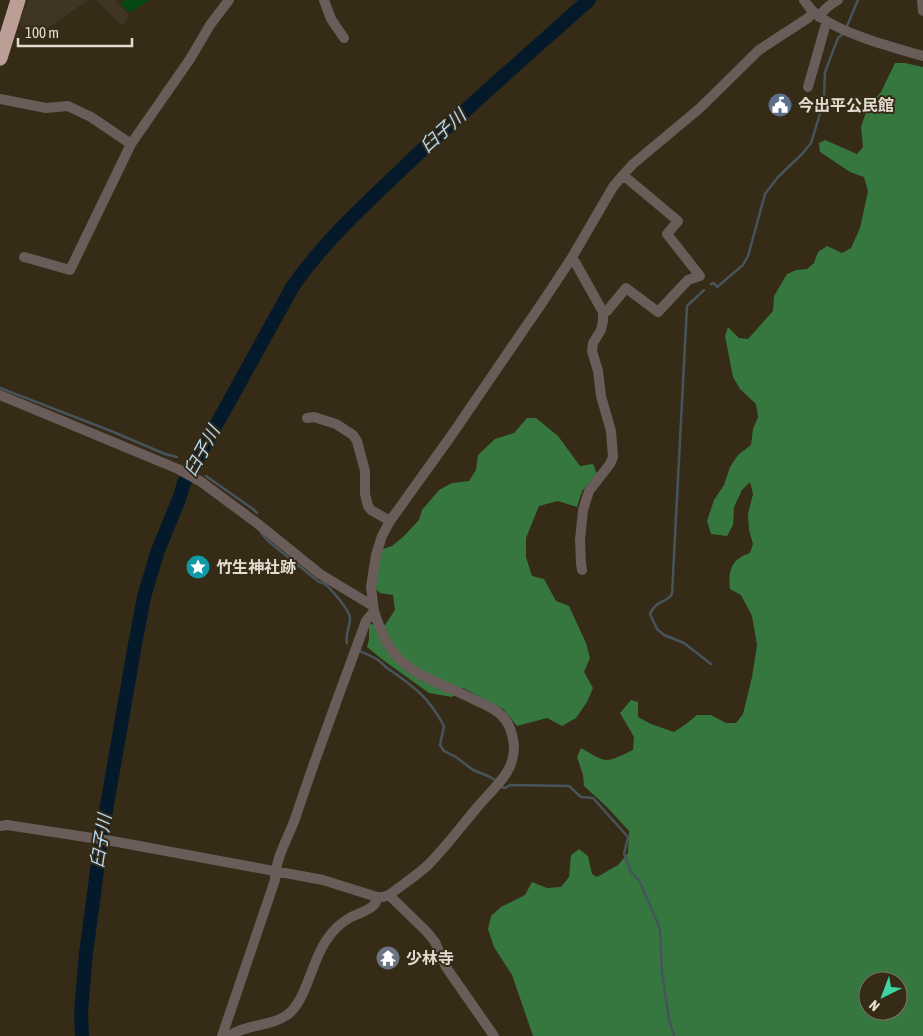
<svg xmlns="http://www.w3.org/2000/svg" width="923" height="1036" font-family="'Asap Condensed','Noto Sans JP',sans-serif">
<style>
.commercial{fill:#403525}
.green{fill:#054816}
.forest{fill:#35773e;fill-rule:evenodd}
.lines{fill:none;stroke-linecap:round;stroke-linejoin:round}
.stream{stroke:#47545c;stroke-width:2.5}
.river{stroke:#041a2b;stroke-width:14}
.minor{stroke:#695c59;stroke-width:10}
.highway{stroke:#bb9e96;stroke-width:15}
.labels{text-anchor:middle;stroke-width:4;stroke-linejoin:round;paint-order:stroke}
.poi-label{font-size:16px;font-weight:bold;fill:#e2dbcf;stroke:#352b16;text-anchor:start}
.water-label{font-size:18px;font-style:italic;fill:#b6daf8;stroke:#352b16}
</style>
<rect width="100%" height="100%" fill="#352b16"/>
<path class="commercial" d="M 28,0 L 88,0 L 39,34 L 28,27 L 24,28 L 21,26 L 19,22 Z
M 96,0 L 115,0 L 129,15 L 122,26 Z"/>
<path class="green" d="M 125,0 L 149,0 L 130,13 L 120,4 Z"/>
<path class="forest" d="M 895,63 L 905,63 L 923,67 L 923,1036 L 533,1036 L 512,975 L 494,947 L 488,929 L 491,916 L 501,907 L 525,895 L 532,882 L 547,888 L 561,887 L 569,877 L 571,855 L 579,849 L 588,856 L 592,874 L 597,877 L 618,865 L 628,853 L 629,831 L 607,807 L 584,786 L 583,775 L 577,757 L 581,748 C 608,764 605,763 633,750 L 634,737 L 620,713 L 631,700 L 638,702 L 638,717 L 651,724 L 674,732 L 686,724 L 697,715 L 711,715 L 726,723 L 736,723 L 743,714 L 752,677 L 757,645 L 752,616 L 741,595 L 730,589 C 728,571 731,559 750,553 L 753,544 L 749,530 L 748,514 L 753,494 L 750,482 L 742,490 L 734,507 L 733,525 L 727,536 L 711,534 L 707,521 L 714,500 L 724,485 L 730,467 L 738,455 L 751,445 L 753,429 L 758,417 L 756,404 L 740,389 L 733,377 L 725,336 L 728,327 L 739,338 L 748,339 L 773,311 L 774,296 L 787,274 L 796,270 L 807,269 L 814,263 L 818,252 L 827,246 L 842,253 L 851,248 L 860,228 L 868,191 L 864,177 L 850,172 L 820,152 L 819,143 L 825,140 L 857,154 L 863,147 L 861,127 L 868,106 L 881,92 ZM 868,981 L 898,981 L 898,1011 L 868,1011 Z
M 527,418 L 536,418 L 558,436 L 580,466 L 593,464 L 597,474 L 582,491 L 577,507 L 558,501 L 539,506 L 526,538 L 526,557 L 532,576 L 544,579 L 556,601 L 569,606 L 586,643 L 590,658 L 584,672 L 593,688 L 587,702 L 576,718 L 562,726 L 547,718 L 517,726 L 503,709 L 463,688 L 452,697 L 429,693 L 383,660 L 367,647 L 369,639 L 369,624 L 385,625 L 395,610 L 393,595 L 380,593 L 373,586 L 380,550 L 392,546 L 403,537 L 419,520 L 422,510 L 439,490 L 452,483 L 469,481 L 476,470 L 478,455 L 495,439 L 514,433 Z"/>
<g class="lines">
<path class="stream" d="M 847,26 L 858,0
M 711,284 L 714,283 L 717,287 L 743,265 L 748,256 L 765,194 L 778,177 L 802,154 L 811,143 L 822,107 L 824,95 L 825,72 L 838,38 L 843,34
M 704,290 L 687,306 L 672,594 C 665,604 656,600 650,614 L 657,629 L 664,635 L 684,643 L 711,664
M 0,388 L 111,431 L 165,454 L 177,457
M 188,463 L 198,471
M 206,476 L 253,509 L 257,513
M 261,533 L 268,541 L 319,582 C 323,583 322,582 326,585 C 332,590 350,611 350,618 C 350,627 345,634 347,643
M 360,651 C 366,654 373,656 378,660 C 382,663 385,667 390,670 C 416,688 429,698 444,726 L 440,745 L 444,751 L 456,757 L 473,770 L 488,776 L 495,780
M 502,787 L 505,788 L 510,785 L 569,786 L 581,797 L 593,798 L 628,837 L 624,854 L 625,856 L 631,872 L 640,882 L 660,929 L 662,972 L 669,1019 L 674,1036"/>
<path class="river" d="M 82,1036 L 81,1012 L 86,953 L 102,834 L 134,650 L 144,597 L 157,553 L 179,499 L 184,483 L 293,286 C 323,243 362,207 401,170 C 462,112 526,56 589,0"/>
<path class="minor" d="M 324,0 L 331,19 L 344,38
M 804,0 C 808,6 813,13 820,17 C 846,35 892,47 923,56
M 922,0 L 923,11
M 819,17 C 824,9 829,5 838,0
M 808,87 L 825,27 L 828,22
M 0,99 L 46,108 L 68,106 L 91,117 L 131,144
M 24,257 L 70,270 L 131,144 L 190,59 L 210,25 L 229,0
M 571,259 L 575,262 L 603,312 L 603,321 L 601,330 L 593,343 L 592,351 L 598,371 L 601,396 L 611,431 L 613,457 L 610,464 L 589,491 L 583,510 L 580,540 L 581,564 L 582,570
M 603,312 L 607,311 L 626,288 L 658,312 L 688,280 L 700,276 L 667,234 L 678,221 L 623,175
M 0,395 L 178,469 L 200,481 L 258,524 L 320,574 L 373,606
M 307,418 L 314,417 L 336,424 L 353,435 L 357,441 L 365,471 L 365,494 L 368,506 L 371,510 L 390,521
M 374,611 C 382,636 390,655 413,670 C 432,682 455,690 475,700 C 484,704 494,708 501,715 C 510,723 513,735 514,746 C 514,755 512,764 507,772 C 502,781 488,795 480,804 C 463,824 447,846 428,865 C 416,876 402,885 389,895 L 427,932 L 435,942 L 446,967 L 494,1036
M 0,826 L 7,825 L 112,841 L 323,880 L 377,897 L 383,897 L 389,895
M 222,1036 L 275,880 C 275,859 288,838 295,819 C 317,752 342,687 366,621 L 374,611 L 371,587 L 376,555 L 382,536 L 390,521 L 451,436 L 544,300 L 571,259 L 613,187 L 623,175 L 633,164 L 700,108 L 759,50 L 808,18 L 814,12
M 229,1036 C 246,1024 270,1027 287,1015 C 307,1001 312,958 328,938 C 334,929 342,922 351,917 C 358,914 370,910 375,904 C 377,901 376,901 377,897"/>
<path class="highway" d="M 0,58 L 18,0"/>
</g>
<defs>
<symbol id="civic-disc" viewBox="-11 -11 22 22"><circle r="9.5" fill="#5c6f8a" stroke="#352b16"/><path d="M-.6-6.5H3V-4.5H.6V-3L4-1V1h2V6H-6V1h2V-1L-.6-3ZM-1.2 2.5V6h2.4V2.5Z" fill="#fff"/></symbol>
<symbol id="sight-disc" viewBox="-11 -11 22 22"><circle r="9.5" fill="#0f9aa8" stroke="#352b16"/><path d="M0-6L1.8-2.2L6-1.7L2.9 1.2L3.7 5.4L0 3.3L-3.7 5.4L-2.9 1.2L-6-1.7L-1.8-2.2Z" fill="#fff"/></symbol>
<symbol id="temple-disc" viewBox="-11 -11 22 22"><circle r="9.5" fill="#6b7280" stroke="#352b16"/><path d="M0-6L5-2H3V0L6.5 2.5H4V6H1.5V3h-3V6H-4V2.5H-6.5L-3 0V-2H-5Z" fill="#fff"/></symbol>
</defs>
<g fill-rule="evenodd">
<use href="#civic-disc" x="766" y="91" width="28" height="28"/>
<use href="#sight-disc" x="184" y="553" width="28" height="28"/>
<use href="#temple-disc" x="374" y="944" width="28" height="28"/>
</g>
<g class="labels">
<g class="poi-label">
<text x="798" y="111">今出平公民館</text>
<text x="216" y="573">竹生神社跡</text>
<text x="406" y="964">少林寺</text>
</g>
<g class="water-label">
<text transform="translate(443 131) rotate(-42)" y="6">臼子川</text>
<text transform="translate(202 451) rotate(-61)" y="6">臼子川</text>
<text transform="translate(101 841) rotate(-81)" y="6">臼子川</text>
</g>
</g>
<g transform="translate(883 996) rotate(222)"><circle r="24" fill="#352b16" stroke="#7a7160"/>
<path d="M0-4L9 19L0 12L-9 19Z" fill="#3fd4a2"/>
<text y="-8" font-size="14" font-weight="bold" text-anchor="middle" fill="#e2dbcf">N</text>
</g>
<path d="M18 38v8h114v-8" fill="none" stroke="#e2dbcf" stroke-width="2.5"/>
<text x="25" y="38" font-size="15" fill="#e2dbcf" stroke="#352b16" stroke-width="4" paint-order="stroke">100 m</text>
</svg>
